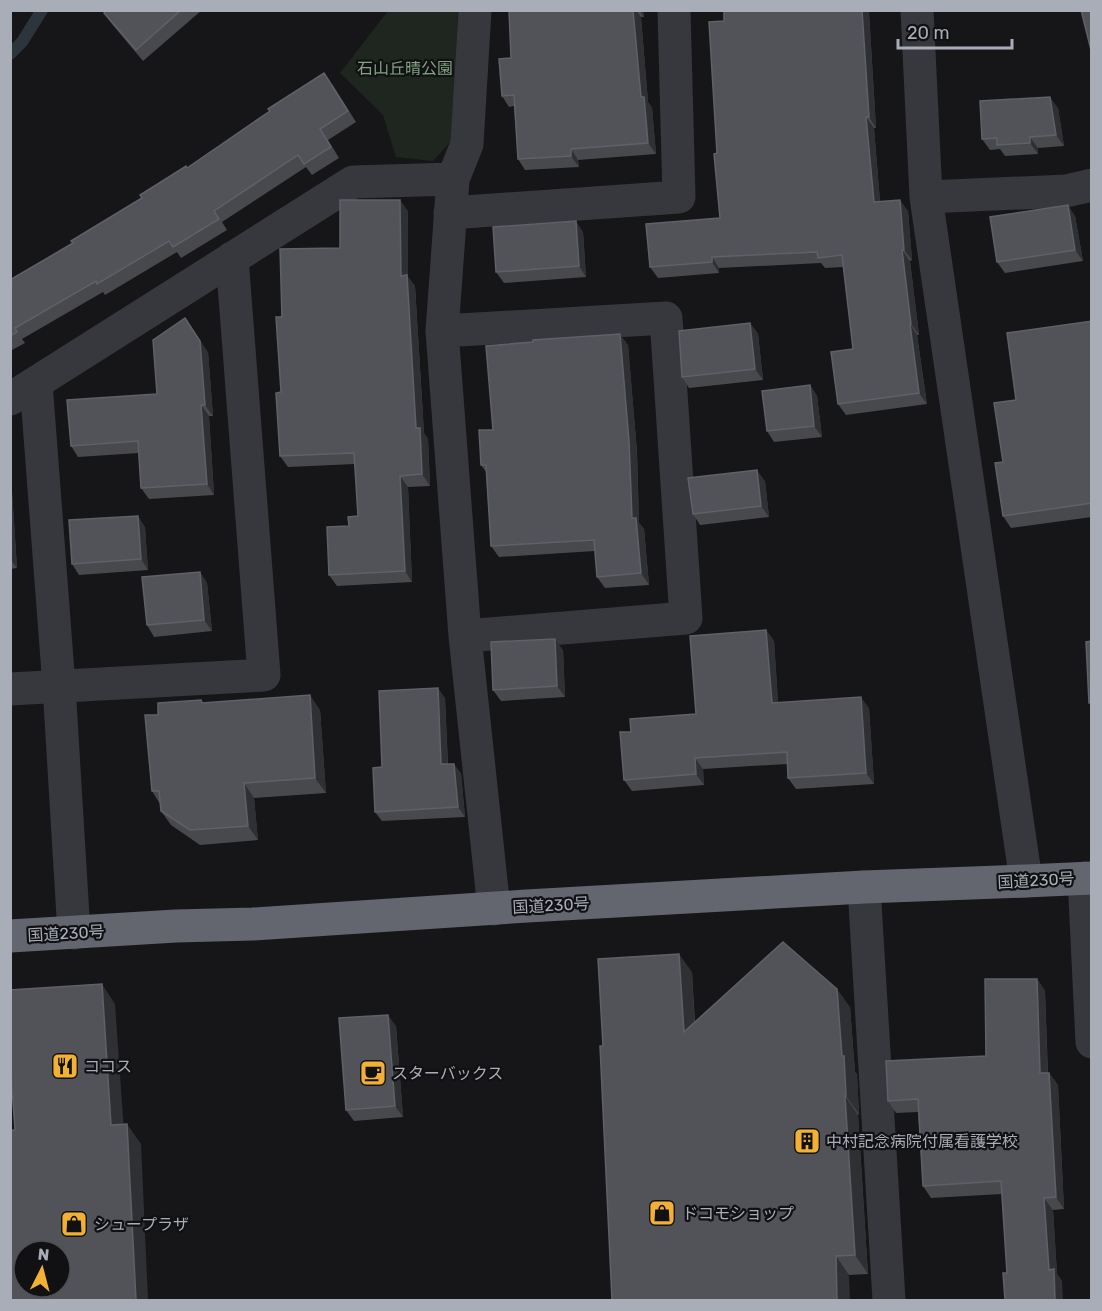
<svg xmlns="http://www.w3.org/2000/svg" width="1102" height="1311" font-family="Rubik,'Noto Sans JP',sans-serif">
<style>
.green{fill:#1e261f}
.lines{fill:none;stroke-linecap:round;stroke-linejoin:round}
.stream{stroke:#2c353c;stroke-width:12}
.minor{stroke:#37383d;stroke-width:33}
.highway{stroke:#63666e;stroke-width:33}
.wall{fill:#47494d}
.shaded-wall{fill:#2f3033}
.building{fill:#525359;stroke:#5f6168;stroke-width:1.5;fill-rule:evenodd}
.labels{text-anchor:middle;stroke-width:4.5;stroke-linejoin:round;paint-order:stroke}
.park-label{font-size:16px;fill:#7fa381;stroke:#111113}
.street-label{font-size:16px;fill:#a8adb8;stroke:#111113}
.poi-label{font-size:16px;fill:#a8adb8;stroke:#111113;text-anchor:start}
</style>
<rect width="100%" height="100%" fill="#161618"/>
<path class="green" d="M 388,11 L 458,11 L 452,140 L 433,161 L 396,157 L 383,115 L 340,73 Z"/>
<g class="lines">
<path class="stream" d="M 10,54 L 22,42 L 42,10"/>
<path class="minor" d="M 475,10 L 467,144 L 453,179 L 442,331 L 465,636 L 494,909
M 917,10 L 926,197 L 1026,881
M 926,197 L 1066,191 L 1092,185
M 450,213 L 679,197 L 674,10
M 442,331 L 666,318 L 686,618 L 465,636
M 36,383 L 59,686 L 74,933
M 10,399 L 353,182 L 453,179
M 10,689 L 264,675 L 232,258
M 1084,878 L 1092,1042
M 864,887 L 889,1300"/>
<path class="highway" d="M 10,936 L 176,926 L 253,924 L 527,906 L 864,887 L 1026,881 L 1092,878"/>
</g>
<path class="wall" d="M 108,10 L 202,10 L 143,61 L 112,24 L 104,13 Z
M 509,10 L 643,10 L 644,17 L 641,17 L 648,102 L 652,108 L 656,154 L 578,160 L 579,167 L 525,170 L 518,159 L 514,106 L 509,107 L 502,96 L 511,58 Z
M 862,10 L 868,10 L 869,12 L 876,128 L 874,128 L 880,202 L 908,211 L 912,260 L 910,261 L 919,335 L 917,335 L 927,404 L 846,415 L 838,404 L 853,349 L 843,267 L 825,268 L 821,263 L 719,268 L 719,273 L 658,278 L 650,267 L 720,218 L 717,153 Z
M 332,84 L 356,122 L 328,140 L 339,158 L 312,175 L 306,167 L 222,222 L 227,230 L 181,258 L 177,252 L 105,295 L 103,292 L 22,339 L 25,343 L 10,351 L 10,283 L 142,198 L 187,168 Z
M 1058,108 L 1064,146 L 1038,148 L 1038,154 L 1005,156 L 1000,149 L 990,150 L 982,139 Z
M 408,211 L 408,277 L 415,286 L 424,433 L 428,439 L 430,486 L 408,487 L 412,582 L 337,586 L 329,575 L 349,526 L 358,516 L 355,464 L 288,467 L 280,456 L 282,317 Z
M 1075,216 L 1083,261 L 1005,273 L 997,262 Z
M 583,232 L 586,277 L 504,283 L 496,272 Z
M 1092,321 L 1092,517 L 1011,528 L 1003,516 L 1003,462 L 1016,400 Z
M 750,323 L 758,334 L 763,380 L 689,388 L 682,377 Z
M 628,345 L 637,452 L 639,523 L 644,529 L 649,585 L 605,588 L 597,577 L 595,551 L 499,557 L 491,546 L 486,472 L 481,465 Z
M 208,352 L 213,416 L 209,416 L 214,495 L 149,499 L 141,488 L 139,453 L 78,457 L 71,446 L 157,394 Z
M 810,385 L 817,396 L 822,437 L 774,442 L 767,431 Z
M 10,461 L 17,568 L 10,569 Z
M 765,481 L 769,517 L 700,525 L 693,514 Z
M 145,527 L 148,570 L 79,575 L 72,564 Z
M 200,572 L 207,583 L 212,631 L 154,637 L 147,625 Z
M 766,630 L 774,641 L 778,703 L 869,708 L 874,784 L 796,789 L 788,778 L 787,764 L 703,769 L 704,785 L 632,791 L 624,780 L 631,732 L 696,714 Z
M 563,650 L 565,697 L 501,701 L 493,690 Z
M 445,698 L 448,764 L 461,773 L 465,817 L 382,821 L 375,812 L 382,767 Z
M 201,700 L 203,703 L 320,710 L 326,793 L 254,798 L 258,840 L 200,845 L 171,825 L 161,811 L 160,804 L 152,791 L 158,715 Z
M 692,972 L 695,1022 L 850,1007 L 855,1072 L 857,1074 L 859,1114 L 858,1115 L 868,1274 L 849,1275 L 603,1046 Z
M 1037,979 L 1045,991 L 1048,1073 L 1049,1073 L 1058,1085 L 1064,1209 L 1053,1210 L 1057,1274 L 1062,1281 L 1007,1273 L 1002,1194 L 931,1198 L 923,1186 L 918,1112 L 896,1113 L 888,1101 L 986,1056 Z
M 396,1026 L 403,1117 L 354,1121 L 346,1110 Z"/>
<path class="shaded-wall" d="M 633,10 L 636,10 L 641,17 L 648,102 L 652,108 L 656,154 L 648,143 L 641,97 Z
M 639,10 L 643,10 L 644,17 Z
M 862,10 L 868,10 L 869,12 L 876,128 L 869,117 Z
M 1050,97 L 1058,108 L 1064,146 L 1056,135 Z
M 866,117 L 874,128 L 881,213 L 874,202 Z
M 1030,137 L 1038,148 L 1038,154 L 1030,143 Z
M 571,149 L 578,160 L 579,167 L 571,156 Z
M 400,200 L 408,211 L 408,277 L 415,286 L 424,433 L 428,439 L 430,486 L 422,474 L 416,428 L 401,276 Z
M 900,200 L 908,211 L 912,260 L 904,250 Z
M 1068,205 L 1075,216 L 1083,261 L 1075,250 Z
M 576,221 L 583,232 L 586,277 L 579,266 Z
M 902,250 L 910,261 L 919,335 L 911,324 Z
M 712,257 L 719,268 L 719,273 L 712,262 Z
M 185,318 L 208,352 L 213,416 L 205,405 Z
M 750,323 L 758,334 L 763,380 L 755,369 Z
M 910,324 L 917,335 L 927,404 L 919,393 Z
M 620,334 L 628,345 L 637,452 L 639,523 L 644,529 L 649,585 L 641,573 L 632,518 Z
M 810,385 L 817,396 L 822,437 L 814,426 Z
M 201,405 L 209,416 L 214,495 L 207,484 Z
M 10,461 L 17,568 L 10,559 Z
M 757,470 L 765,481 L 769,517 L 761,506 Z
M 400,476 L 408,487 L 412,582 L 405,571 Z
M 138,516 L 145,527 L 148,570 L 141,559 Z
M 200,572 L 207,583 L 212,631 L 204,620 Z
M 766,630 L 774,641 L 779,714 L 772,703 Z
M 555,639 L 563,650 L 565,697 L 557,686 Z
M 438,688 L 445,698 L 448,774 L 441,764 Z
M 310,695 L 320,710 L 326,793 L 315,778 Z
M 861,697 L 869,708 L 874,784 L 866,773 Z
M 695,758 L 703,769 L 704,785 L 696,774 Z
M 454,764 L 461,773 L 465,817 L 458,807 Z
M 244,783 L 254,798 L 258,840 L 248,826 Z
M 679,954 L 692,972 L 696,1051 L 684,1032 Z
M 1037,979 L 1045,991 L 1048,1085 L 1040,1073 Z
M 102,984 L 115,1004 L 125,1145 L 111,1125 Z
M 837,989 L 850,1007 L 855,1072 L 857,1074 L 859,1114 L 846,1096 L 842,1056 Z
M 388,1015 L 396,1026 L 403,1117 L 395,1106 Z
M 1049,1073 L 1058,1085 L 1064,1209 L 1056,1197 Z
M 845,1096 L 858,1115 L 868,1274 L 855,1255 Z
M 127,1124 L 141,1144 L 148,1300 L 136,1300 Z
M 1044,1198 L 1053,1210 L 1057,1274 L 1062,1281 L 1063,1300 L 1055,1300 L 1049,1270 Z
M 836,1256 L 849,1275 L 850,1300 L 837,1300 Z"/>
<path class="building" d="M 108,10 L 181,10 L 136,50 L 104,13 Z
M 509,10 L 633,10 L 641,97 L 644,97 L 648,143 L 571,149 L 571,156 L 518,159 L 514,95 L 502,96 L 499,59 L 511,58 Z
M 724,10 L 862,10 L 869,117 L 866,117 L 874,202 L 900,200 L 904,250 L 902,250 L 911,324 L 910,324 L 919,393 L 838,404 L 831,352 L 853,349 L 842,255 L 818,258 L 817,252 L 712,257 L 712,262 L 650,267 L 646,224 L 720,218 L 714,154 L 717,153 L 709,22 L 724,21 Z
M 1081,10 L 1092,10 L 1092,54 Z
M 324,73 L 348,111 L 320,129 L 331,147 L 304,164 L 298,155 L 214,211 L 219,219 L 173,247 L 169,241 L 97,284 L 96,281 L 15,328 L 17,332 L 10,336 L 10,283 L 12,282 L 10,280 L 73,243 L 71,241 L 142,198 L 140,195 L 186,166 L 187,168 L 270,111 L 268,109 Z
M 1050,97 L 1056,135 L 1030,137 L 1030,143 L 997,145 L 997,138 L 982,139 L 980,101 Z
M 340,200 L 400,200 L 401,276 L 407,275 L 416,428 L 420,428 L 422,474 L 400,476 L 405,571 L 329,575 L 327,527 L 349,526 L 348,517 L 358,516 L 354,453 L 280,456 L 276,393 L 281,392 L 276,317 L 282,317 L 280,249 L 340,248 Z
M 1068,205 L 1075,250 L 997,262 L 990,217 Z
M 576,221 L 579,266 L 496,272 L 493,227 Z
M 185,318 L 200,341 L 205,405 L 201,405 L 207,484 L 141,488 L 138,441 L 71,446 L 67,400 L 157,394 L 153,340 Z
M 1092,321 L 1092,503 L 1003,516 L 995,463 L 1003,462 L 994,403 L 1016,400 L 1007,333 Z
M 750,323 L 755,369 L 682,377 L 679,331 Z
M 620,334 L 629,441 L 632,518 L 636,518 L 641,573 L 597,577 L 594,540 L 491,546 L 486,465 L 481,465 L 479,430 L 493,430 L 486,346 L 533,342 L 533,340 Z
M 810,385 L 814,426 L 767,431 L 762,391 Z
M 757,470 L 761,506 L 693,514 L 688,478 Z
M 138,516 L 141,559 L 72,564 L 69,520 Z
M 200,572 L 204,620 L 147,625 L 142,577 Z
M 766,630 L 772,703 L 861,697 L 866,773 L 788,778 L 787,752 L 695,758 L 696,774 L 624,780 L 620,732 L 631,732 L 630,719 L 696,714 L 690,636 Z
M 555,639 L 557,686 L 493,690 L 491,642 Z
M 1092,641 L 1092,703 L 1089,703 L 1086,642 Z
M 438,688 L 441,764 L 454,764 L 458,807 L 375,812 L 373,768 L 382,767 L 379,691 Z
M 310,695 L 315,778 L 244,783 L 248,826 L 190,830 L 161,811 L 159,791 L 152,791 L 145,715 L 158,715 L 158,703 L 201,700 L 202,703 Z
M 783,942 L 837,989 L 842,1056 L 844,1056 L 846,1096 L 845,1096 L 855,1255 L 836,1256 L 837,1300 L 612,1300 L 600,1046 L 603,1046 L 598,959 L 679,954 L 684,1032 Z
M 985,979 L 1037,979 L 1040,1073 L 1049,1073 L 1056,1197 L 1044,1198 L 1049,1270 L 1054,1269 L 1055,1300 L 1005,1300 L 1003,1273 L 1007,1273 L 1001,1181 L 923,1186 L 918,1099 L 888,1101 L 886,1061 L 986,1056 Z
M 102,984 L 111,1125 L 127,1124 L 136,1300 L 10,1300 L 10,1130 L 15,1130 L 10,1060 L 10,990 ZM 24,1251 L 60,1251 L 60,1287 L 24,1287 Z
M 388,1015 L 395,1106 L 346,1110 L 339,1018 Z"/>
<defs>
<symbol id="restaurant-square" viewBox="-11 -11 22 22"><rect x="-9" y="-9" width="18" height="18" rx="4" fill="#f2b134" stroke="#111113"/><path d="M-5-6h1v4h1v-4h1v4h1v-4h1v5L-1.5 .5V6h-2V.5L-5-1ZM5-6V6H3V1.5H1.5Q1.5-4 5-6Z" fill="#111"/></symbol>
<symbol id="cafe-square" viewBox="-11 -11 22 22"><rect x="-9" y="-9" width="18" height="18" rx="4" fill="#f2b134" stroke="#111113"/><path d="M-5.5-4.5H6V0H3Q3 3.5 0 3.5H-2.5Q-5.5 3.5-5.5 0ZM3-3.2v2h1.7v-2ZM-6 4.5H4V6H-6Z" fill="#111"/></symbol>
<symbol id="building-square" viewBox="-11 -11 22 22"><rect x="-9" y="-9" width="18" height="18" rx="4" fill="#f2b134" stroke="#111113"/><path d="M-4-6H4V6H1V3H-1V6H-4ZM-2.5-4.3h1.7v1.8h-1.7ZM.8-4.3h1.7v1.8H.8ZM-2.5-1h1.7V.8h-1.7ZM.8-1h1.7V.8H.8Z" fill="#111"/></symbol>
<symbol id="shop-square" viewBox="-11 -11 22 22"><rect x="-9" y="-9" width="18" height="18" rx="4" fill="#f2b134" stroke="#111113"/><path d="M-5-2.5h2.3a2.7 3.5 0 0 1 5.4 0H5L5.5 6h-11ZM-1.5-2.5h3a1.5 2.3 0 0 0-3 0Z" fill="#111"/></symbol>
</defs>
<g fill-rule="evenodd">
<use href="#restaurant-square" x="50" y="1051" width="30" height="30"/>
<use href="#cafe-square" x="358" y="1058" width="30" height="30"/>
<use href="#building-square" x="792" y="1126" width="30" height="30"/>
<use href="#shop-square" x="647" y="1198" width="30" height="30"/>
<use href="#shop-square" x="59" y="1209" width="30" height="30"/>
</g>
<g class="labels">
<g class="park-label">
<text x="405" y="74">石山丘晴公園</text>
</g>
<g class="street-label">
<text transform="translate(1036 880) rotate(-3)" y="6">国道230号</text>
<text transform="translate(551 905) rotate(-3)" y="6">国道230号</text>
<text transform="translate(66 933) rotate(-3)" y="6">国道230号</text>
</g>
<g class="poi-label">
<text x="84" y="1072">ココス</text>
<text x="392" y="1079">スターバックス</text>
<text x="826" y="1147">中村記念病院付属看護学校</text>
<text x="682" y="1219">ドコモショップ</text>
<text x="94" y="1230">シュープラザ</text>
</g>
</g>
<rect width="1102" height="1311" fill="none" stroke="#a8adb8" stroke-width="24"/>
<g transform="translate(42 1269) rotate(6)"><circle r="28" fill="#111113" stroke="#4d4f55" stroke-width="1.5"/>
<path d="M0-4.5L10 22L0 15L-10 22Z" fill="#f2b134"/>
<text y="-9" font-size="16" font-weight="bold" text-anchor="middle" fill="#a8adb8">N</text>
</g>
<path d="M898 39v9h114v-9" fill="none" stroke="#a8adb8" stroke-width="3"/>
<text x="907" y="39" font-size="18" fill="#a8adb8" stroke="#111113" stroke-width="4.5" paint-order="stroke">20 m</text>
</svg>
